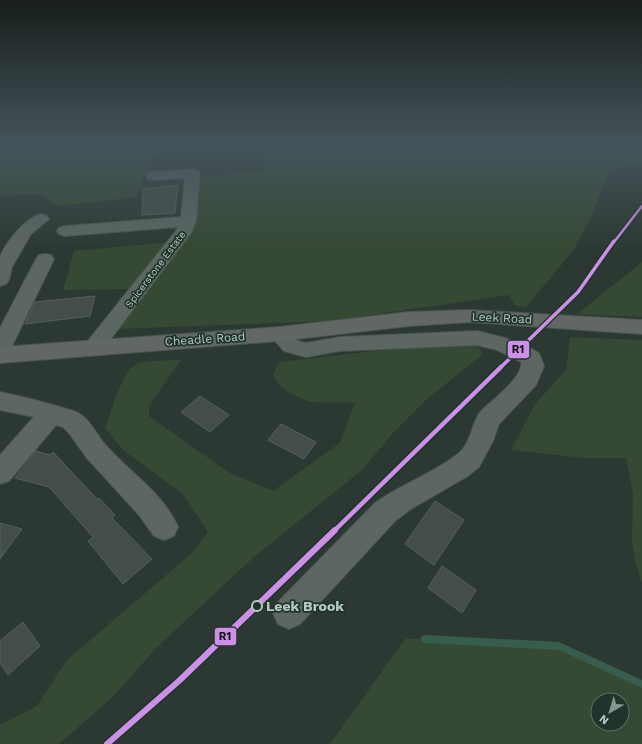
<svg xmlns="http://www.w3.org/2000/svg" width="642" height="744" font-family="'Work Sans',sans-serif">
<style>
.green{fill:#364934;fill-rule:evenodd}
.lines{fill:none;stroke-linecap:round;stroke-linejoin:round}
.stream{fill:#375d4c;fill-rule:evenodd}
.building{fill:#434e4a;stroke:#54615b}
.minor-casing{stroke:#4a544f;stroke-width:2}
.highway-casing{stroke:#49554f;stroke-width:2}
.minor{fill:#5c6762;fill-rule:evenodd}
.highway{fill:#616763;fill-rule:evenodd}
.rail-1-far3-casing{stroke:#1f342a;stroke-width:4.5}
.rail-1-far2-casing{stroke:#1f342a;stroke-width:6}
.rail-1-far1-casing{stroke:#1f342a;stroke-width:8}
.rail-1-casing{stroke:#1f342a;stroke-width:9}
.rail-1-far3{stroke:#ce8fe9;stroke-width:2.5}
.rail-1-far2{stroke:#ce8fe9;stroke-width:3.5}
.rail-1-far1{stroke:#ce8fe9;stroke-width:4.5}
.rail-1{stroke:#ce8fe9;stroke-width:6}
.stop-dot{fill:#1f342a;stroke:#b7c9c1;stroke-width:2}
.labels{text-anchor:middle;stroke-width:3.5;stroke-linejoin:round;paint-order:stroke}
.far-street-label{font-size:10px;fill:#b7c9c1;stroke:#1f342a}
.street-label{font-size:12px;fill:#b7c9c1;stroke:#1f342a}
.near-stop-label{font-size:14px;font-weight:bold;fill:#b7c9c1;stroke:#1f342a;text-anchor:start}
.line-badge{stroke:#1f342a;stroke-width:1.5}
.pale-badge-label{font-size:11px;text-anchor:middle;font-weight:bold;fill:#111}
</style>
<rect width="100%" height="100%" fill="#2c3933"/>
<path class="green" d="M 0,145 L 170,145 L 161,147 L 144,176 L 136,197 L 57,206 L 40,194 L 0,196 Z
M 262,145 L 642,145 L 642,166 L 617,168 L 608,175 L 590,219 L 574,250 L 525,308 L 515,305 L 509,295 L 330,321 L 118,329 L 168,262 L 198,176 L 263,171 Z
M 169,242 L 132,289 L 63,290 L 74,251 Z
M 642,262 L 642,317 L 577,314 Z
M 570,337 L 642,340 L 642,583 L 636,565 L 632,542 L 633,494 L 626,458 L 584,458 L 511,450 L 535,404 L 566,370 Z
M 461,341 L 475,342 L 483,354 L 428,398 L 392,434 L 363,469 L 255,556 L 156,648 L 114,696 L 59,744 L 0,744 L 0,725 L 37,706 L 67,660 L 191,554 L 208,532 L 184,495 L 123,450 L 105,428 C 111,412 122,370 138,363 C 143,361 173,360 181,360 L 149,406 L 149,416 L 228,472 L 273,491 L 340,443 L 355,403 C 331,401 314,407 292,394 C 281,387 279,386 273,375 L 279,362 Z
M 405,639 L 425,639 L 559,646 L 642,684 L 642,744 L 330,744 ZM 598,700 L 622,700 L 622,724 L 598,724 Z"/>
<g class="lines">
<path class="stream" d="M 425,635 L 559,642 L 642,680 L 642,688 L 559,650 L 425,643 L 422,642 L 421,639 L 422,636 Z"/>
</g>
<path class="building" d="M 178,185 L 175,213 L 142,215 L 143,189 Z
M 95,296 L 90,316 L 25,324 L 35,302 Z
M 200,396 L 229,415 L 210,432 L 181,412 Z
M 281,424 L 316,442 L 304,459 L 268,440 Z
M 36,451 L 50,455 L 53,452 L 97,499 L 99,498 L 115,515 L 112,518 L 152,559 L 123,584 L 88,541 L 93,537 L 49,487 L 15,478 Z
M 435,501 L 464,520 L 434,565 L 405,544 Z
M 0,523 L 22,529 L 0,559 Z
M 442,566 L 476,590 L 462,613 L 428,588 Z
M 23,622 L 40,646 L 8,675 L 0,663 L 0,641 Z"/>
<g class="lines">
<defs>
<path id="minor" d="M 193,169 L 198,170 L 200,173 L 196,221 L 191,233 L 101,352 L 94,354 L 87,352 L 84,347 L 87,342 L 175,232 L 178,227 L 65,236 L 59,234 L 57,231 L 59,228 L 65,226 L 181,217 L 185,178 L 153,180 L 148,179 L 146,176 L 148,173 L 153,172 Z
M 41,214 L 47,216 L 49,219 L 31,234 L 12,267 L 9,280 L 6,284 L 0,286 C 0,277 0,264 0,257 C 6,242 25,218 41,214 Z
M 45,254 L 51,255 L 54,259 L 11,348 L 7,353 L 0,355 L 0,328 L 36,259 L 39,255 Z
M 279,327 L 286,329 L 298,341 L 306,343 L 340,337 L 477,331 L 505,338 L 532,349 L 539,353 L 544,366 L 536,385 L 499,424 L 493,441 L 479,467 L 468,476 L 411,509 L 395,521 L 300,624 L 289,629 L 278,624 L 273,613 L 278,602 L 375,503 C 401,484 435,473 459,453 C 472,442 471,422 482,410 C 492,401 524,376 521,362 L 497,350 L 477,345 L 340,351 L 306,357 L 284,351 L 269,334 L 272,329 Z
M 0,392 C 20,396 40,401 60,407 C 66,409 74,410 80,414 C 90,420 96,433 103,442 C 127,471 163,492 178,527 L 174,536 L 164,540 L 154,536 L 139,515 L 86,457 L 69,433 L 63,427 L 56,425 L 9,481 L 0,484 L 0,455 L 34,417 L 0,410 Z"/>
<path id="highway" d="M 470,310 L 642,320 L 642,334 L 470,322 L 409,326 L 279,341 L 0,363 L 0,347 L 279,327 L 409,312 Z"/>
</defs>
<use href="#minor" class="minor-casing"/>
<use href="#highway" class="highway-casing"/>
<use href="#minor" class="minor"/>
<use href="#highway" class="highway"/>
<defs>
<path id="rail-1-far3" d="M 614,242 L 642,206"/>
<path id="rail-1-far2" d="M 500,368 L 578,292 L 614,241"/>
<path id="rail-1-far1" d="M 334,531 L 501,367"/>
<path id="rail-1" d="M 107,744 L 180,680 L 335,530"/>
</defs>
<use href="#rail-1-far3" class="rail-1-far3-casing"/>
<use href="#rail-1-far2" class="rail-1-far2-casing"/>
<use href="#rail-1-far1" class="rail-1-far1-casing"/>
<use href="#rail-1" class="rail-1-casing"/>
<use href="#rail-1-far3" class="rail-1-far3"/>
<use href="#rail-1-far2" class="rail-1-far2"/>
<use href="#rail-1-far1" class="rail-1-far1"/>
<use href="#rail-1" class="rail-1"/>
</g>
<linearGradient id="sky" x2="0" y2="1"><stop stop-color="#181f1c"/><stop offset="0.58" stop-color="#45545b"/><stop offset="1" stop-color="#45545b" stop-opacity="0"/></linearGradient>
<rect width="642" height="249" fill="url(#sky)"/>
<circle class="stop-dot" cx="257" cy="606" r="5"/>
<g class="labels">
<g class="far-street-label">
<text transform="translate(155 269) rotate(-53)" y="4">Spicerstone Estate</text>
</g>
<g class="street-label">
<text transform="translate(502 318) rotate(3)" y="4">Leek Road</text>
<text transform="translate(205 339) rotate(-4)" y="4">Cheadle Road</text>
</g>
<g class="near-stop-label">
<text x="266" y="611">Leek Brook</text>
</g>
</g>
<g class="line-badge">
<rect x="507" y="340" width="23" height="19" rx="4" fill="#ce8fe9"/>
<rect x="214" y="627" width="23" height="19" rx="4" fill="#ce8fe9"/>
</g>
<g class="pale-badge-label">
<text x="518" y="353">R1</text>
<text x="225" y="640">R1</text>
</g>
<g transform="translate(610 712) rotate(218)"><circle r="19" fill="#1f342a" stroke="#5c7066"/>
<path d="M0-3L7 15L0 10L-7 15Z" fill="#86978f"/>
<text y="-6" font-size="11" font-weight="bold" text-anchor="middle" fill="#b7c9c1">N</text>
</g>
</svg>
